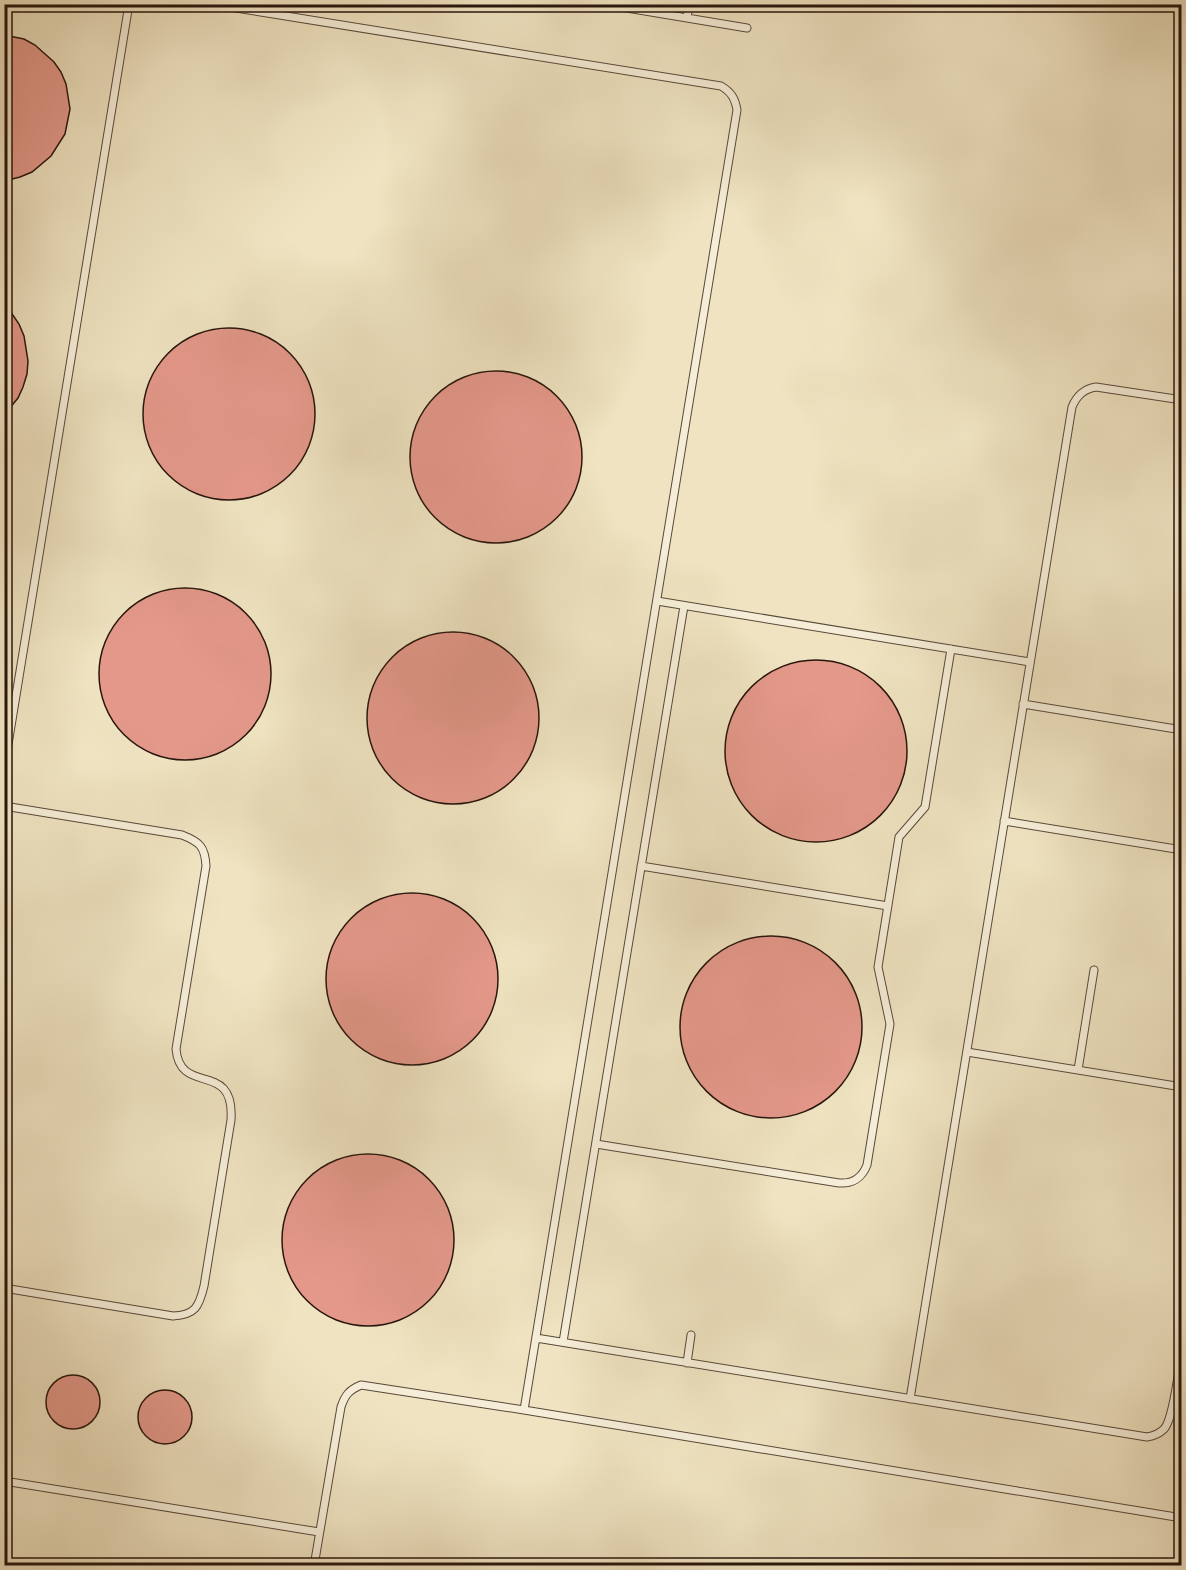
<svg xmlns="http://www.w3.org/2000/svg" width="1186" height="1570" font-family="'IM FELL English',serif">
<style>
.building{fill:#e4988a;stroke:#28150c;stroke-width:1.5}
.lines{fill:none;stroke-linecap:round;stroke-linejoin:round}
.lane-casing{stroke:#5a4839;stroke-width:9}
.lane{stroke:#f5edd7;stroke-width:7}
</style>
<rect width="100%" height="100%" fill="#efe3c1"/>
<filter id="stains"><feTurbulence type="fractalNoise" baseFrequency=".00333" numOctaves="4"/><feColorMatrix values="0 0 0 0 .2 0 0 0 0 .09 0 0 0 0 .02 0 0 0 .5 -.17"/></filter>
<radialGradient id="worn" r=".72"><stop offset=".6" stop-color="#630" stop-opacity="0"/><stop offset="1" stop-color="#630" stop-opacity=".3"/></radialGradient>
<path class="building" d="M 4,35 L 24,39 L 35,45 L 54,62 L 61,72 L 66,84 L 70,109 L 65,134 L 51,156 L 32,172 L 20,177 L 4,181 Z
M 4,302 L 19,324 L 24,336 L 28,361 L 27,374 L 23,387 L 18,398 L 4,415 Z
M143 414a86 86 0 1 1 172 0a86 86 0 1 1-172 0Z
M410 457a86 86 0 1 1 172 0a86 86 0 1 1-172 0Z
M99 674a86 86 0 1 1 172 0a86 86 0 1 1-172 0Z
M367 718a86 86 0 1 1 172 0a86 86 0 1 1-172 0Z
M725 751a91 91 0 1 1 182 0a91 91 0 1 1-182 0Z
M326 979a86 86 0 1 1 172 0a86 86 0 1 1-172 0Z
M680 1027a91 91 0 1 1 182 0a91 91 0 1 1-182 0Z
M282 1240a86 86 0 1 1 172 0a86 86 0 1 1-172 0Z
M46 1402a27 27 0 1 1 54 0a27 27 0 1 1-54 0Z
M138 1417a27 27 0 1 1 54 0a27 27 0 1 1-54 0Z"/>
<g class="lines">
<defs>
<path id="lane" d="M 211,4 L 721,86 C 731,92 735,98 737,110 L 524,1410
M 603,4 L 747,28
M 1171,4 L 1182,6
M 687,18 L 689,4
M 657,601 L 1030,662 L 1030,665
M 1024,703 L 1023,704 L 1182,730
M 4,769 L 129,4
M 4,806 L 182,835 C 200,842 205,847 206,866 L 176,1049 C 180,1097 235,1059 231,1120 L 204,1286 C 199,1307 195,1315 173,1316 L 4,1288
M 1004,821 L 1182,850
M 641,866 L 888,906
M 967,1052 L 1182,1087
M 1078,1070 L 1094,970
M 596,1144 L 839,1183 C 852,1184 862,1178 867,1165 L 890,1024 L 878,967 L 899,837 L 925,807 L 951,649
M 536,1338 L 1147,1437 C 1153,1436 1159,1434 1164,1429 C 1174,1418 1179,1366 1182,1350
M 563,1342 L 684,606
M 687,1363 L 691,1335
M 910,1399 L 1072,407 C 1077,395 1084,389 1096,387 L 1182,400
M 4,1481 L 319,1532
M 314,1566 L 341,1407 C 345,1395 349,1390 361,1385 L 524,1410 L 1182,1518"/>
</defs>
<use href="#lane" class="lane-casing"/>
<use href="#lane" class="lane"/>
</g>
<rect width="1186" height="1570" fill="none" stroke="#efe3c1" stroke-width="24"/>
<rect x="6" y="6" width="1174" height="1558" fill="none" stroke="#28150c" stroke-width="3"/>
<rect x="12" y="12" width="1162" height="1546" fill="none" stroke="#28150c" stroke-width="1.5"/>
<rect width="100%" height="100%" filter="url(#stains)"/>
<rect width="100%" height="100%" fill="url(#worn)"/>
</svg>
